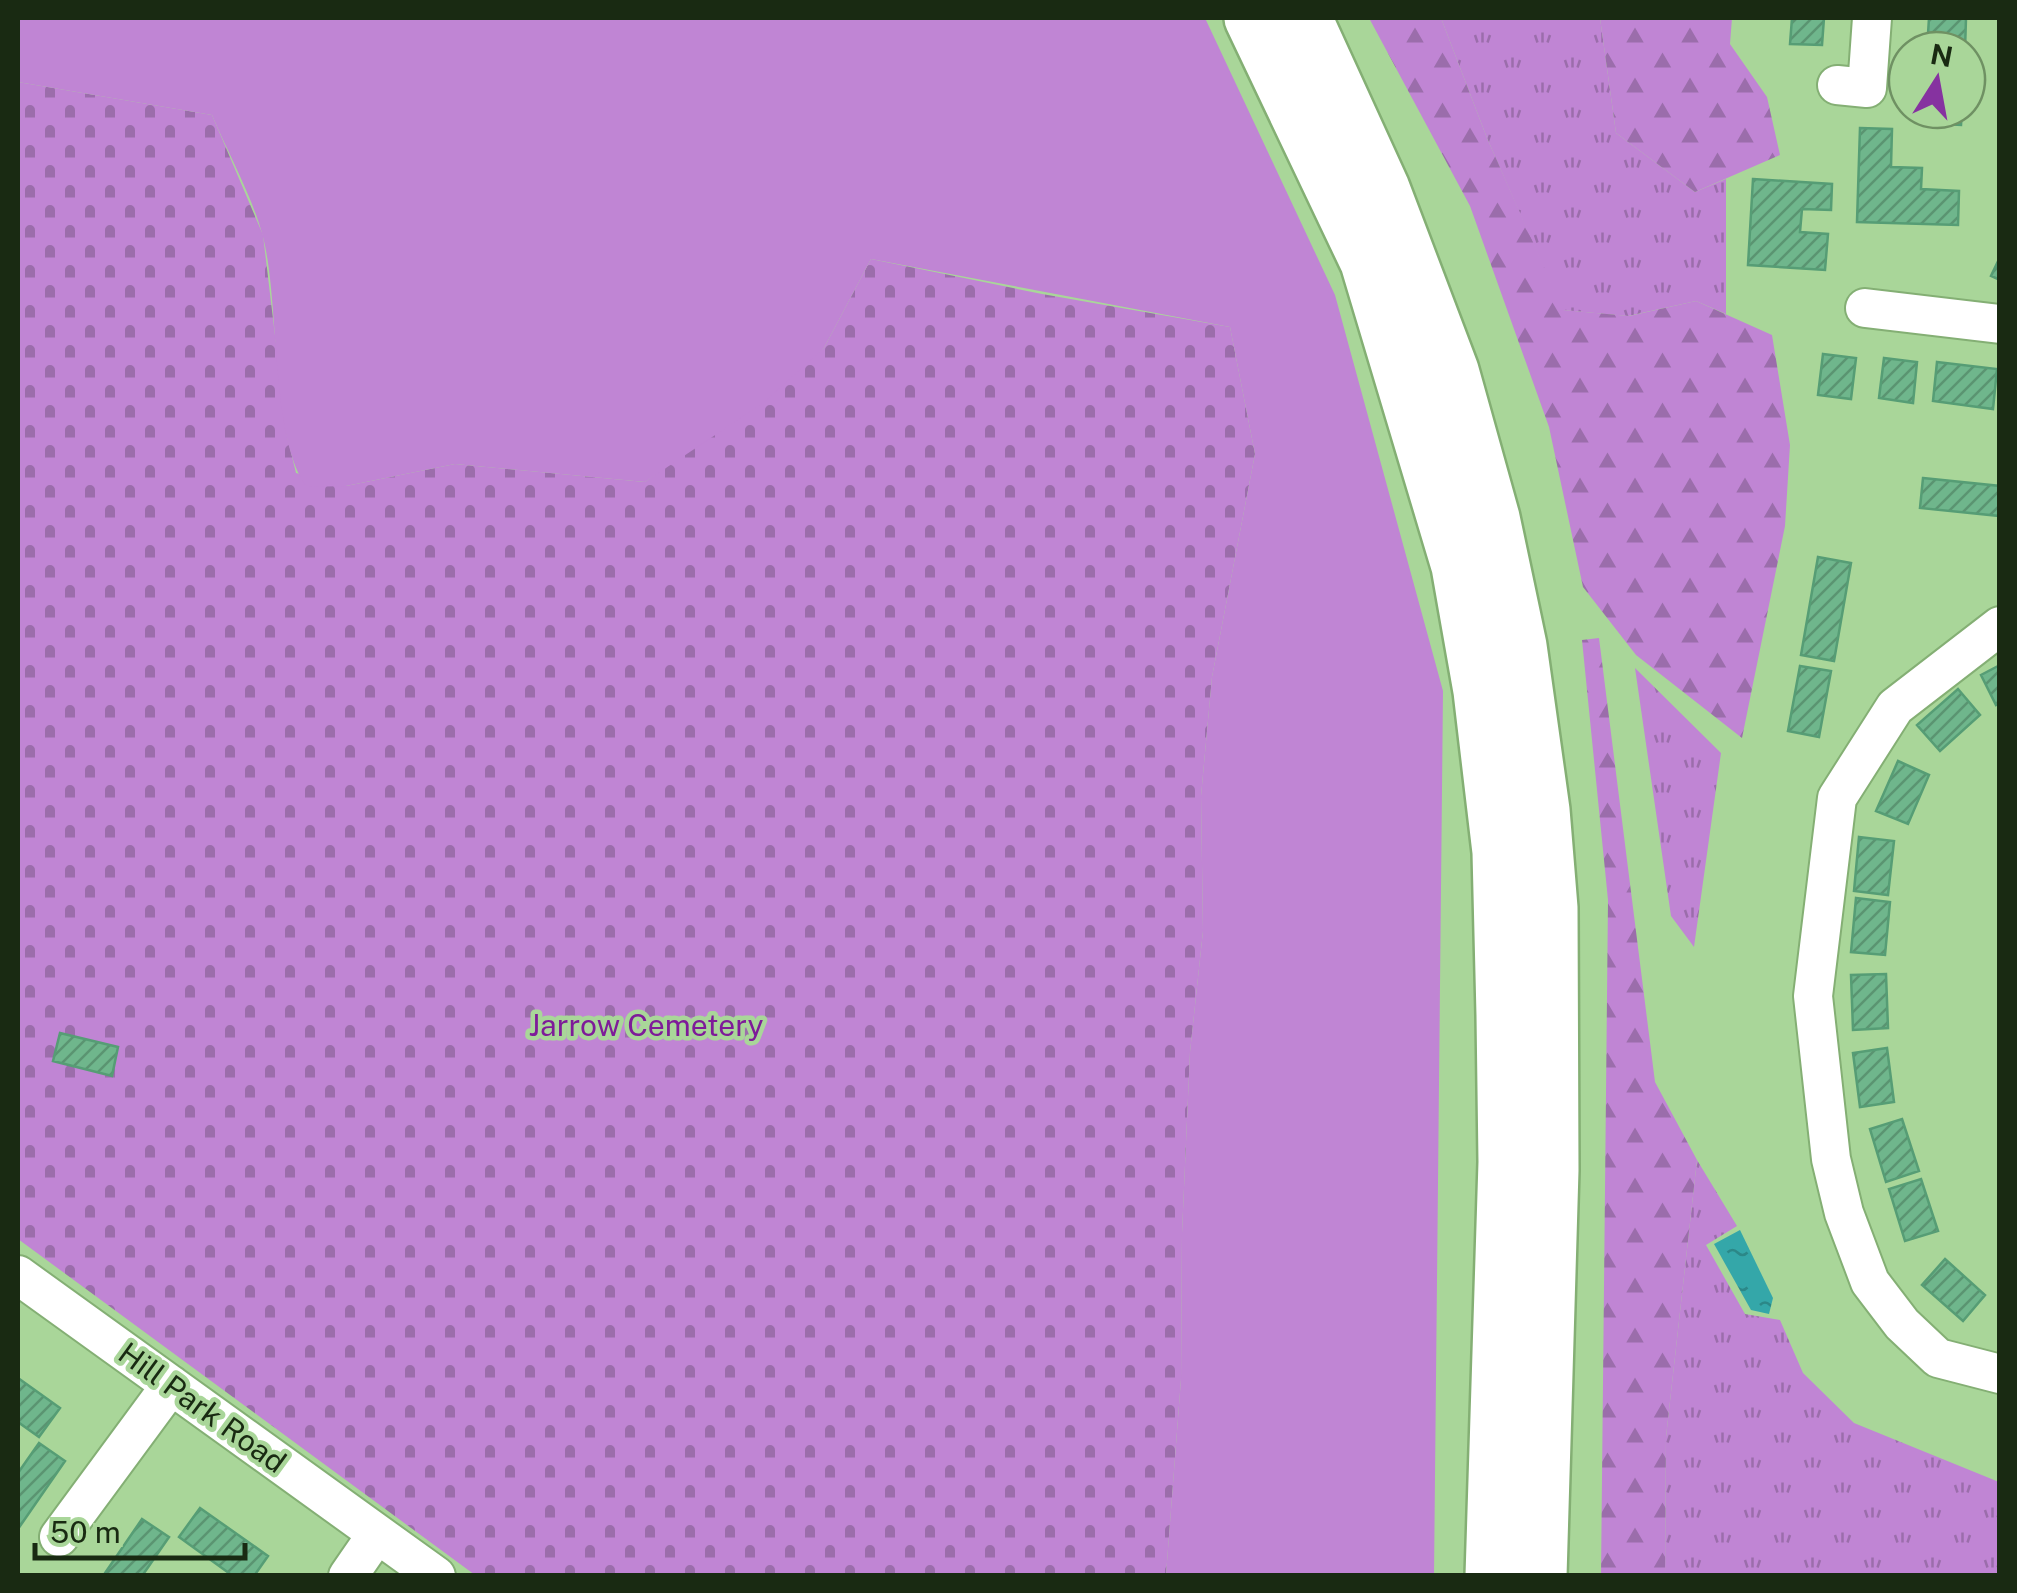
<svg xmlns="http://www.w3.org/2000/svg" width="2017" height="1593" font-family="'Public Sans',sans-serif">
<style>
.grass{fill:url(#grass-tufts)}
.forest{fill:url(#forest-firs)}
.cemetery{fill:url(#cemetery-stones)}
.park{fill:#c085d4}
.water{fill:url(#water-ripples)}
.building{fill:url(#building-hatch);stroke:#569d75;stroke-width:2.5}
.lines{fill:none;stroke-linecap:round;stroke-linejoin:round}
.minor-casing{stroke:#84af74;stroke-width:42}
.highway-casing{stroke:#84af74;stroke-width:60}
.minor{stroke:#fff;stroke-width:38}
.highway{stroke:#fff;stroke-width:55}
.labels{text-anchor:middle;stroke-width:9;stroke-linejoin:round;paint-order:stroke}
.park-label{font-size:30px;fill:#7e1b99;stroke:#a9d699}
.street-label{font-size:30px;fill:#192a12;stroke:#a9d699}
</style>
<defs>
<pattern id="grass-tufts" width="24" height="20" patternUnits="userSpaceOnUse" patternTransform="scale(2.5)"><rect width="24" height="20" fill="#c085d4"/><path d="M3 7l-1-3M5 7V3M7 7l1-3M15 17l-1-3M17 17v-4M19 17l1-3" fill="none" stroke="#9b6dab"/></pattern>
<pattern id="forest-firs" width="22" height="20" patternUnits="userSpaceOnUse" patternTransform="scale(2.5)"><rect width="22" height="20" fill="#c085d4"/><path d="M5 1l3.5 6h-7zM16 11l3.5 6h-7z" fill="#9b6dab"/></pattern>
<pattern id="cemetery-stones" width="16" height="16" patternUnits="userSpaceOnUse" patternTransform="scale(2.5)"><rect width="16" height="16" fill="#c085d4"/><path d="M2 7V4a2 2 0 0 1 4 0v3zM10 15v-3a2 2 0 0 1 4 0v3z" fill="#9b6dab"/></pattern>
<pattern id="water-ripples" width="26" height="14" patternUnits="userSpaceOnUse" patternTransform="scale(2.5)"><rect width="26" height="14" fill="#34a7a9"/><path d="M2 4q2-2 4 0t4 0M15 11q2-2 4 0t4 0" fill="none" stroke="#2b8888"/></pattern>
<pattern id="building-hatch" width="6" height="6" patternUnits="userSpaceOnUse" patternTransform="scale(2.5)"><rect width="6" height="6" fill="#6fb68c"/><path d="M-1 1l2-2M0 6l6-6M5 7l2-2" fill="none" stroke="#5a9471"/></pattern>
</defs>
<rect width="100%" height="100%" fill="#a9d699"/>
<path class="grass" d="M 1441,18 L 1600,18 L 1616,133 L 1695,192 L 1726,179 L 1726,314 L 1696,301 L 1628,316 L 1562,310 L 1487,138 Z
M 1635,668 L 1721,753 L 1694,947 L 1671,916 Z
M 1697,1160 L 1737,1226 L 1706,1245 L 1745,1314 L 1780,1320 L 1803,1373 L 1854,1423 L 1999,1482 L 1999,1575 L 1665,1576 L 1666,1437 Z"/>
<path class="forest" d="M 1369,18 L 1441,18 L 1487,138 L 1563,310 L 1629,316 L 1696,301 L 1772,335 L 1790,445 L 1785,526 L 1742,738 L 1636,655 L 1583,587 L 1549,427 L 1470,206 Z
M 1600,18 L 1732,18 L 1730,44 L 1767,97 L 1780,155 L 1695,192 L 1616,133 Z
M 1599,638 L 1655,1082 L 1697,1160 L 1666,1437 L 1665,1575 L 1601,1575 L 1608,900 L 1582,640 Z"/>
<path class="cemetery" d="M 18,82 L 212,115 L 263,235 L 287,436 L 296,473 L 346,486 L 455,464 L 645,482 L 824,348 L 871,259 L 1042,294 L 1230,327 L 1255,454 L 1212,677 L 1201,796 L 1203,931 L 1190,1052 L 1182,1233 L 1181,1379 L 1166,1575 L 475,1575 L 18,1239 Z"/>
<path class="park" d="M 18,18 L 1205,18 L 1335,295 L 1443,691 L 1434,1575 L 1166,1575 L 1181,1379 L 1182,1233 L 1190,1052 L 1203,931 L 1201,796 L 1212,677 L 1255,454 L 1230,327 L 871,259 L 824,348 L 763,403 L 645,482 L 455,464 L 346,486 L 307,487 C 270,439 280,302 263,237 C 253,198 228,153 212,115 L 18,82 Z"/>
<path class="water" d="M 1740,1230 L 1773,1298 L 1769,1314 L 1751,1310 L 1714,1244 Z"/>
<path class="building" d="M 1792,18 L 1824,18 L 1822,45 L 1790,44 Z
M 1929,18 L 1966,18 L 1965,50 L 1927,50 Z
M 1924,110 L 1962,110 L 1961,125 L 1924,123 Z
M 1860,128 L 1892,129 L 1891,167 L 1922,168 L 1921,189 L 1959,191 L 1958,225 L 1857,222 Z
M 1753,179 L 1832,184 L 1831,210 L 1802,209 L 1800,232 L 1828,234 L 1825,270 L 1748,265 Z
M 2000,257 L 2000,280 L 1991,276 Z
M 1823,354 L 1856,358 L 1851,399 L 1818,395 Z
M 1884,358 L 1917,362 L 1913,403 L 1879,398 Z
M 1937,362 L 1997,369 L 1993,409 L 1933,401 Z
M 1923,478 L 2000,486 L 2000,516 L 1920,508 Z
M 1818,557 L 1851,563 L 1834,661 L 1801,655 Z
M 2000,665 L 2000,703 L 1996,705 L 1981,675 Z
M 1800,666 L 1831,671 L 1819,737 L 1788,731 Z
M 1958,689 L 1980,715 L 1940,751 L 1917,725 Z
M 1898,761 L 1929,775 L 1908,824 L 1876,811 Z
M 1859,837 L 1894,841 L 1888,895 L 1854,891 Z
M 1856,898 L 1890,902 L 1885,955 L 1851,952 Z
M 1886,974 L 1888,1028 L 1853,1030 L 1851,975 Z
M 60,1033 L 118,1047 L 112,1076 L 53,1061 Z
M 1887,1048 L 1894,1102 L 1860,1107 L 1853,1053 Z
M 1902,1119 L 1919,1171 L 1886,1182 L 1870,1129 Z
M 1921,1179 L 1938,1231 L 1905,1241 L 1889,1189 Z
M 1945,1259 L 1985,1295 L 1963,1321 L 1922,1285 Z
M 18,1378 L 60,1408 L 39,1437 L 18,1422 Z
M 39,1443 L 65,1461 L 18,1529 L 18,1473 Z
M 200,1508 L 268,1556 L 254,1576 L 233,1576 L 179,1537 Z
M 142,1519 L 169,1537 L 142,1576 L 103,1576 Z"/>
<g class="lines">
<defs>
<path id="minor" d="M 1837,85 L 1867,88 L 1872,18
M 1865,308 L 2000,324
M 2000,626 L 1895,707 L 1837,798 L 1813,996 L 1831,1159 L 1844,1213 L 1870,1282 L 1902,1324 L 1938,1358 L 2000,1374
M 18,1275 L 436,1576
M 59,1537 L 171,1385
M 348,1576 L 377,1534"/>
<path id="highway" d="M 1252,18 L 1368,262 L 1459,566 L 1481,691 L 1500,852 L 1504,1015 L 1506,1162 L 1493,1576
M 1304,18 L 1382,189 L 1451,371 L 1492,518 L 1519,646 L 1542,810 L 1550,908 L 1551,1170 L 1539,1576"/>
</defs>
<use href="#minor" class="minor-casing"/>
<use href="#highway" class="highway-casing"/>
<use href="#minor" class="minor"/>
<use href="#highway" class="highway"/>
</g>
<g class="labels">
<g class="park-label">
<text x="646" y="1036">Jarrow Cemetery</text>
</g>
<g class="street-label">
<text transform="translate(202 1408) rotate(36)" y="10">Hill Park Road</text>
</g>
</g>
<rect width="2017" height="1593" fill="none" stroke="#192a12" stroke-width="40"/>
<g transform="translate(1937 80) rotate(11)"><circle r="48" fill="#a9d699" stroke="#6f9163" stroke-width="2.5"/>
<path d="M0-8L18 38L0 25L-18 38Z" fill="#8632a0"/>
<text y="-15" font-size="28" font-weight="bold" text-anchor="middle" fill="#192a12">N</text>
</g>
<path d="M35 1543v15h210v-15" fill="none" stroke="#192a12" stroke-width="5"/>
<text x="50" y="1543" font-size="30" fill="#192a12" stroke="#a9d699" stroke-width="8" paint-order="stroke">50 m</text>
</svg>
